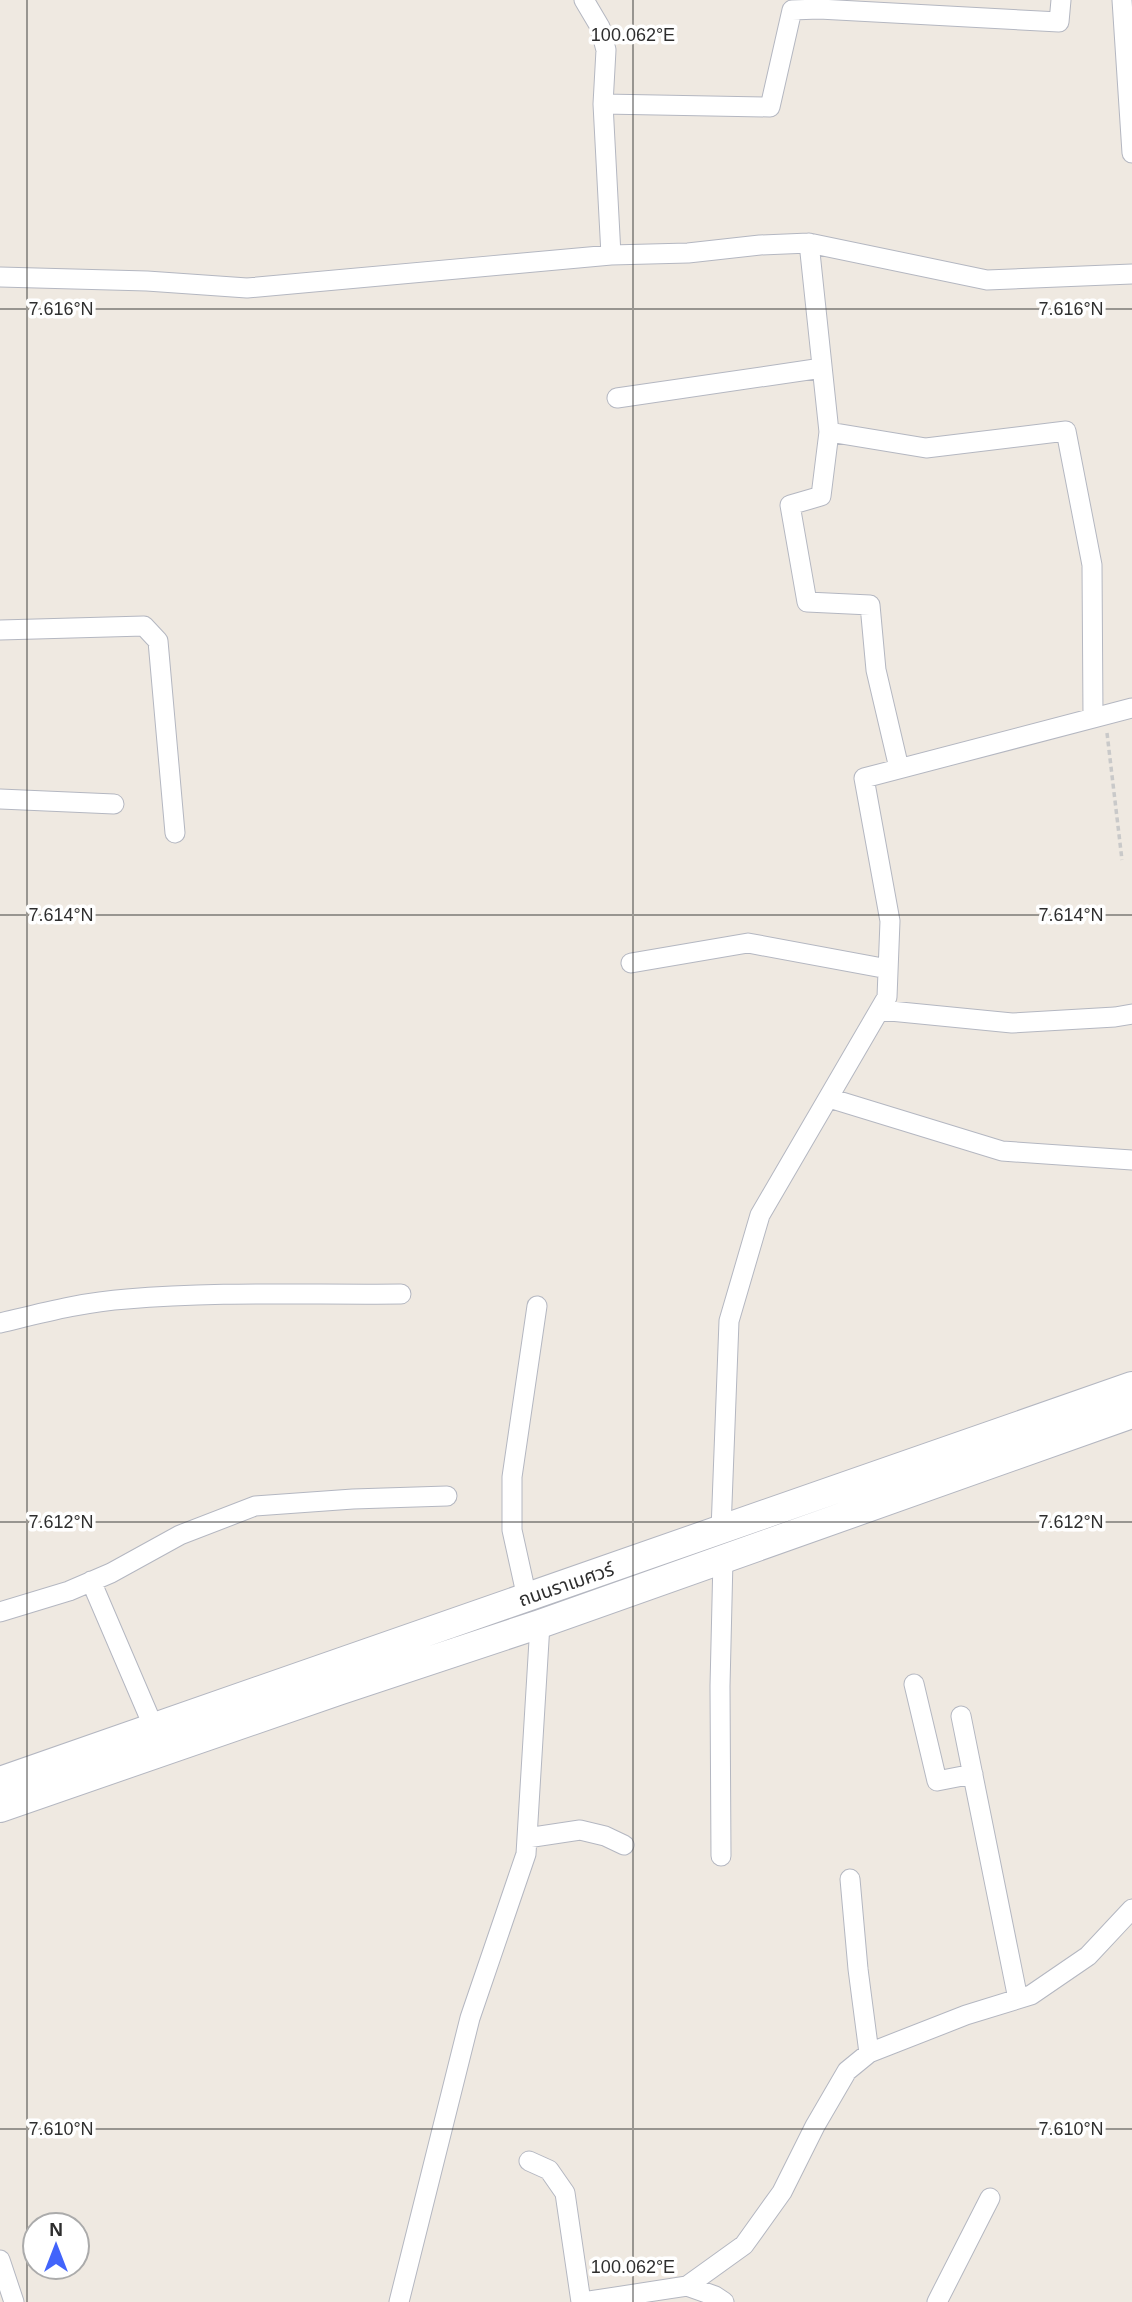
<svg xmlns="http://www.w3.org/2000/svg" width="1132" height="2302" font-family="Helvetica,'Noto Sans Thai',sans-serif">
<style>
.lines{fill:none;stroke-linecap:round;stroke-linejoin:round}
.minor-casing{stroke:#b4b7c1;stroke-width:21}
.secondary-casing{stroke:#b4b7c1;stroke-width:30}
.path{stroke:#c9c9c9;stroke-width:3.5;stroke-dasharray:5 3.5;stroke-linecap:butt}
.minor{stroke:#fff;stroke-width:19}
.secondary{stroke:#fff;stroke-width:28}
.ticks{fill:none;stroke:#2e2e2e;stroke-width:2;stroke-opacity:0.45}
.labels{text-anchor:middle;stroke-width:7;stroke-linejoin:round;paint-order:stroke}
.street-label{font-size:19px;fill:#2e2e2e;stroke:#fff}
.ticks-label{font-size:18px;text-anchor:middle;fill:#2e2e2e;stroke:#fff;stroke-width:7;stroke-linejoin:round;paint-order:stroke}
</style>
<rect width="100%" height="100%" fill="#efe9e1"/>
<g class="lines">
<defs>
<path id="minor" d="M 584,0 L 600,27 L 606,50 L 603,104 L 611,255
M 1122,0 L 1132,153
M 603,104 L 770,107 L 792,10 L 819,9 L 1059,22 L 1061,0
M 809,243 L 829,432 L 821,496 L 790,505 L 807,602 L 870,605 L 876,670 L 899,768
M 0,277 L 147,281 L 247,288 L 611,255 L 688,253 L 760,245 L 809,243 L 987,280 L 1132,274
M 617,398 L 822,368
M 829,432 L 926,448 L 1066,431 L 1092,565 L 1093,717
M 0,630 L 144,626 L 158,641 L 175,833
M 0,799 L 114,804
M 631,963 L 748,943 L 888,969
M 880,1010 L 1012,1023 L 1115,1017 L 1132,1014
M 829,1098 L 1002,1151 L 1132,1160
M 0,1323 C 42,1313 83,1302 127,1299 C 217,1291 311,1295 401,1294
M 721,1530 L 729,1321 L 760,1215 L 887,997 L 890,921 L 864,778 L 1132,708
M 91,1581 L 154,1728
M 527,1598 L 512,1530 L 512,1477 L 537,1306
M 0,1612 L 69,1591 L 111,1573 L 180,1535 L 255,1506 L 353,1499 L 447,1496
M 914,1684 L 937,1781 L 973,1774
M 961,1716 L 1018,1999
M 527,1838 L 580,1830 L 605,1836 L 624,1845
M 721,1856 L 720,1686 L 723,1559
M 850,1879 L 858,1969 L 869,2053
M 529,2161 L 549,2170 L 565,2193 L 581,2302
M 0,2260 L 14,2302
M 687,2286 L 715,2296 L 724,2302
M 399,2302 L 470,2018 L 526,1854 L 540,1624
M 583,2302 L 687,2286 L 744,2245 L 782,2192 L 815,2126 L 847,2071 L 869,2053 L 966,2015 L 1031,1995 L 1088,1956 L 1132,1909
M 937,2302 L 990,2198"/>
<path id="secondary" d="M 0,1781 L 1132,1386
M 0,1808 L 338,1691 L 540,1624 L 1132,1414"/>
</defs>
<use href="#minor" class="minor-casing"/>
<use href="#secondary" class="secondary-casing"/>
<path class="path" d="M 1107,733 L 1122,860"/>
<use href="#minor" class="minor"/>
<use href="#secondary" class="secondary"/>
</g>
<path class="ticks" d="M 27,0 L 27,2302M 633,0 L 633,2302M 0,309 L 1132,309M 0,915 L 1132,915M 0,1522 L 1132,1522M 0,2129 L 1132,2129"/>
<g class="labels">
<g class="street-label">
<text transform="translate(566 1584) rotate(-19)" y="7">ถนนราเมศวร์</text>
</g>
</g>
<g class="ticks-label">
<text x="633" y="41">100.062°E</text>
<text x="61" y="315">7.616°N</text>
<text x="1071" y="315">7.616°N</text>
<text x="61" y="921">7.614°N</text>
<text x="1071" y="921">7.614°N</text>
<text x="61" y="1528">7.612°N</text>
<text x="1071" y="1528">7.612°N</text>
<text x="61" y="2135">7.610°N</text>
<text x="1071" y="2135">7.610°N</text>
<text x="633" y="2273">100.062°E</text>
</g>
<g transform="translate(56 2246)"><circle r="33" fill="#ffffff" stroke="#ababab" stroke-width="2"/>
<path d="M0-5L12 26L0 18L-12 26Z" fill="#4264fb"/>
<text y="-10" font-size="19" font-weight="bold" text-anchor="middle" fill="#2e2e2e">N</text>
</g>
</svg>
